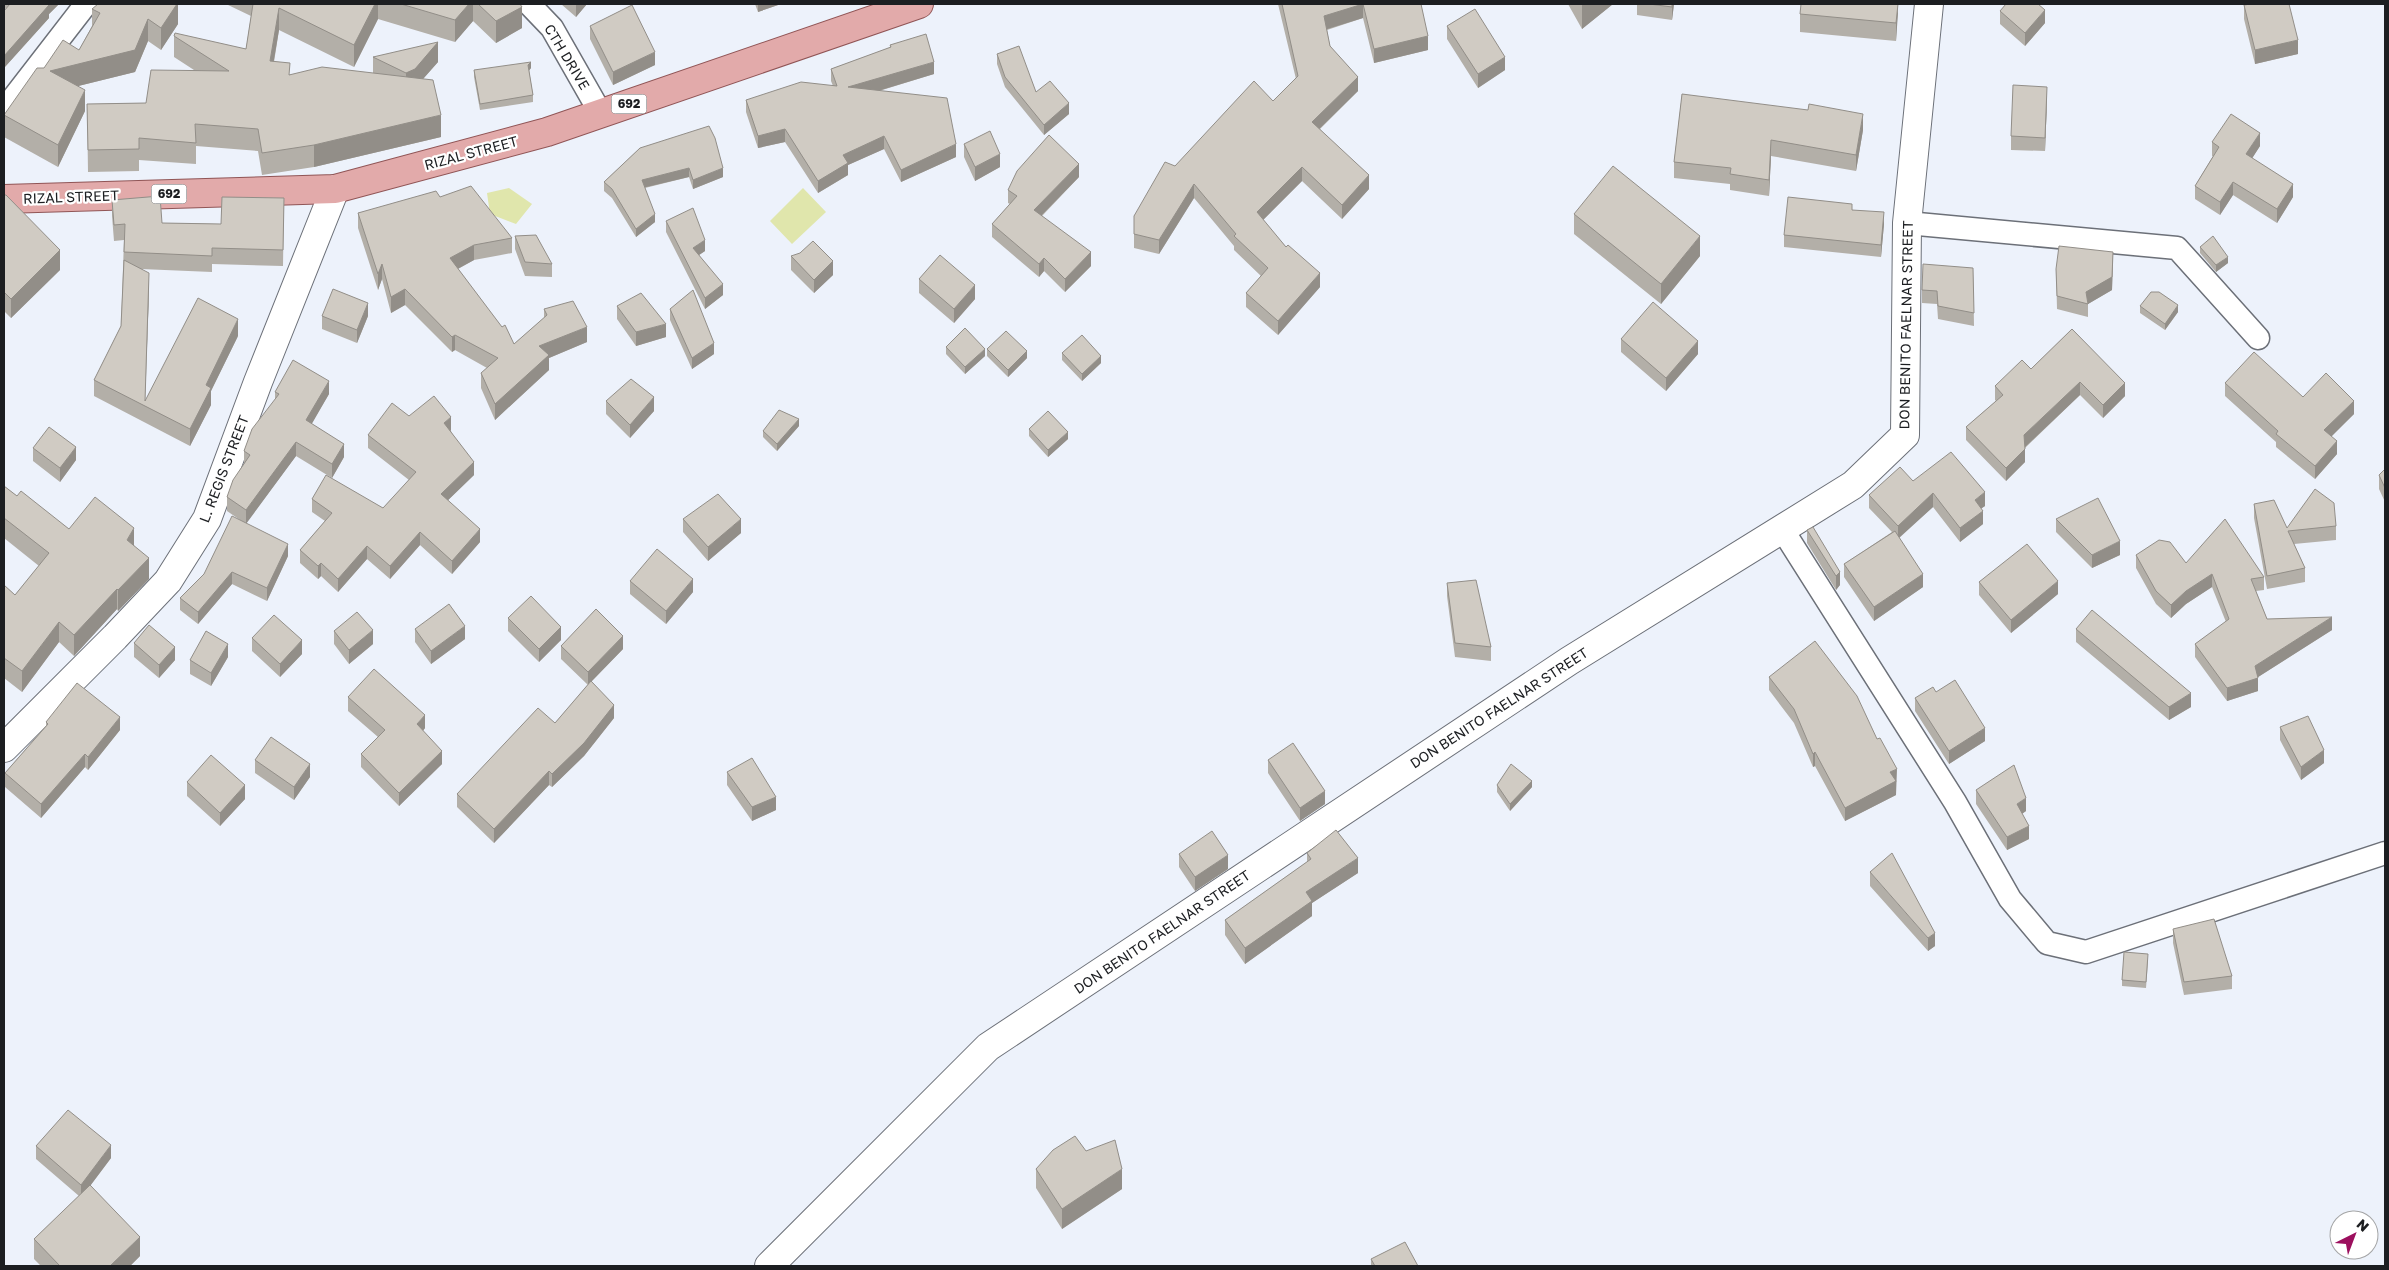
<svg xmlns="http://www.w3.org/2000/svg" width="2389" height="1270" font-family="'Golos Text',sans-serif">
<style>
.green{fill:#e0e6ac}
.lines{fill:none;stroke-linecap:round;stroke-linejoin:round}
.minor-casing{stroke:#6c7078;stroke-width:25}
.tertiary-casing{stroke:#6c7078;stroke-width:30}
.primary-casing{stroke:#905556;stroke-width:30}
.minor{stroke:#fff;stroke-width:22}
.tertiary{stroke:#fff;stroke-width:28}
.primary{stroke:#e2aaaa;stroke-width:28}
.wall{fill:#b3afa8}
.shaded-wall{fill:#928e88}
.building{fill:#d0cbc3;stroke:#928e88}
.labels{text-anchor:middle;stroke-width:4.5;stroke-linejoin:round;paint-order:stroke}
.shield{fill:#fff;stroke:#606264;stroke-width:1}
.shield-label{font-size:12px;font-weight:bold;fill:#1c1e21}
.street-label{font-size:14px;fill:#1c1e21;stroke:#fff}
</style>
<rect width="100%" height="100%" fill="#edf2fb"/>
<path class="green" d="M 509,188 L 532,204 L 516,224 L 490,214 L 487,193 Z
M 803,188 L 826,212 L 792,244 L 770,221 Z"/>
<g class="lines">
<defs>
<path id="minor" d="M 529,4 L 552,28 L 601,114
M 4,110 L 86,4
M 1907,223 L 2177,248 L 2258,338
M 1782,529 L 1955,802 L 2010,899 L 2047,943 L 2086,952 L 2385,853"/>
<path id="tertiary" d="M 4,748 L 115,637 L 168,581 L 207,519 L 258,382 L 335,189
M 769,1266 L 988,1047 L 1569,661 L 1853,485 L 1905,435 L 1907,223 L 1929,4"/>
<path id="primary" d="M 4,199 L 335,189 L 547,132 L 919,4"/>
</defs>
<use href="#minor" class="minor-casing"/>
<use href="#tertiary" class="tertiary-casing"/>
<use href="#primary" class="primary-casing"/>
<use href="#minor" class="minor"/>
<use href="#tertiary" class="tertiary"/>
<use href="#primary" class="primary"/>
</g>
<path class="wall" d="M 4,4 L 59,4 L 49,14 L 49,18 L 4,68 L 4,11 L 6,9 L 4,8 Z
M 178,4 L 178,24 L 161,50 L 148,41 L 135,72 L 78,86 L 85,111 L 58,167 L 4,137 L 4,115 L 44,68 L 79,50 L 92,26 L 92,9 Z
M 226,4 L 520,4 L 522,28 L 496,43 L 473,21 L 455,42 L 378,19 L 354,67 L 279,30 L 274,62 L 290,75 L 373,73 L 373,57 L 438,62 L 423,79 L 441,137 L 314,167 L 262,175 L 258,151 L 196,146 L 196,164 L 139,160 L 139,171 L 88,172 L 87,104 L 146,103 L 194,70 L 174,57 L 174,36 L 246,49 L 251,16 Z
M 561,4 L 587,4 L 576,17 Z
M 755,4 L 781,4 L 758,12 Z
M 1278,4 L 1421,4 L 1428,50 L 1374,63 L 1363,18 L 1327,30 L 1330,46 L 1358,91 L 1320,129 L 1369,189 L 1342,219 L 1302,181 L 1263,220 L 1320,287 L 1278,335 L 1246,307 L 1246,293 L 1261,276 L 1234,250 L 1234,246 L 1194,198 L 1159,254 L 1134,248 L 1134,216 L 1175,166 L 1273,101 L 1296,79 Z
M 1568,4 L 1613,4 L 1582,29 Z
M 1637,4 L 1674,4 L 1672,20 L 1637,15 Z
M 1898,4 L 1896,41 L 1800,32 L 1800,14 Z
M 2244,5 L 2298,54 L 2255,64 L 2244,19 Z
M 2000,11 L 2045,23 L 2025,46 L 2000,24 Z
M 590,26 L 655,65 L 613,85 L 590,39 Z
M 1447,26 L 1505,70 L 1478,88 L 1447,39 Z
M 890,45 L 934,74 L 879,91 L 956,157 L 901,182 L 884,149 L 848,165 L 848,175 L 818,193 L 785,142 L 758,148 L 746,112 L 746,100 L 833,86 L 831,81 L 831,69 L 890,48 Z
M 997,54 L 1036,92 L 1069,114 L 1044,135 L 1005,87 L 997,64 Z
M 531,68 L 529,70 L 533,95 L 533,102 L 480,110 L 474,77 L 474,70 Z
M 1682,94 L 1863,130 L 1856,171 L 1771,156 L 1769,196 L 1730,190 L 1730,184 L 1674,178 L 1674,162 Z
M 2047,100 L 2045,151 L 2011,150 L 2011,136 Z
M 2212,142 L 2260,146 L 2252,158 L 2293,197 L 2277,223 L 2233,195 L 2220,215 L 2195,199 L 2195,186 L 2213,156 L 2212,156 Z
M 964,144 L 1000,167 L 975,181 L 964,157 Z
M 640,148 L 723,177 L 693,189 L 689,177 L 645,188 L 655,222 L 636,237 L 612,198 L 604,191 L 604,182 Z
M 1079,177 L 1042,216 L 1091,266 L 1065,292 L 1044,271 L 1039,277 L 992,237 L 992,224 L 1010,204 L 1008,203 L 1008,190 Z
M 4,195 L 60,270 L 11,318 L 4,311 Z
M 440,197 L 512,238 L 512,253 L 474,260 L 458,269 L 514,344 L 544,318 L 544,309 L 587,342 L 549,358 L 549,370 L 495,420 L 481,388 L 481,373 L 487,368 L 455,350 L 452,352 L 405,305 L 391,313 L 382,279 L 378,290 L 358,228 L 358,213 Z
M 284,198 L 283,266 L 212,264 L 212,272 L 141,269 L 149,290 L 145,400 L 238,336 L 211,391 L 211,405 L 190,446 L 94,396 L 94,380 L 121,326 L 124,240 L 114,241 L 112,216 L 112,200 L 162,223 L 221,224 Z
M 1852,210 L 1884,224 L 1881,257 L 1784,247 L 1784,235 Z
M 1574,214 L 1700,256 L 1661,304 L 1574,234 Z
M 666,221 L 705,251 L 699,255 L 723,295 L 705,309 L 666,232 Z
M 515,236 L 552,264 L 552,277 L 525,276 L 515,249 Z
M 2200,247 L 2228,263 L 2216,272 L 2200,253 Z
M 791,256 L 833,275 L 814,293 L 791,270 Z
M 2113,265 L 2112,290 L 2088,304 L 2088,317 L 2057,309 L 2056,269 Z
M 1973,268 L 1974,326 L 1938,319 L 1937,304 L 1922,303 L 1922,290 Z
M 919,279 L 975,299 L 954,323 L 919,293 Z
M 617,306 L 666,337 L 636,346 L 617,319 Z
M 2140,306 L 2178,312 L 2165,330 L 2140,313 Z
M 670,309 L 714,354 L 692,369 L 670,320 Z
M 322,316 L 368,316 L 357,343 L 322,329 Z
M 2072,329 L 2125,396 L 2103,418 L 2080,395 L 2025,448 L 2025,462 L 2006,481 L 1966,440 L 1966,427 L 1996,401 L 1995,400 L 1995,386 L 2031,369 Z
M 1621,339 L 1698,354 L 1666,391 L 1621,352 Z
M 946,347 L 985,356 L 965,374 L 946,354 Z
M 987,349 L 1027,358 L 1008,377 L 987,356 Z
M 1062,353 L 1101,363 L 1082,381 L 1062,360 Z
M 2225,383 L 2303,397 L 2354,414 L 2331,436 L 2337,454 L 2315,479 L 2276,447 L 2276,442 L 2225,396 Z
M 275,392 L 329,394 L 311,424 L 344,457 L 332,478 L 296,456 L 246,523 L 288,556 L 267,601 L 232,584 L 198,624 L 180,610 L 180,598 L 204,574 L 243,522 L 227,511 L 227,497 L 244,464 L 244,451 L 275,400 Z
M 606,401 L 654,411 L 630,438 L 606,414 Z
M 409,416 L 451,430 L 451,431 L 474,475 L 448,500 L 480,542 L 452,574 L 420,545 L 390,579 L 367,559 L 338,592 L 321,576 L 318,579 L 300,563 L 300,550 L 325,521 L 312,512 L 312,499 L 383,508 L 409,480 L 368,448 L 368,435 Z
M 799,426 L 777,451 L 763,437 L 763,431 Z
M 1029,429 L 1068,439 L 1048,457 L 1029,436 Z
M 33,448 L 76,460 L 60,482 L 33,461 Z
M 2385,469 L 2385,502 L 2379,489 L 2379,475 Z
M 1913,481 L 1985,506 L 1981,508 L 1983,524 L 1960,542 L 1933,507 L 1899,537 L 1923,587 L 1874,621 L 1844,577 L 1844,564 L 1892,532 L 1869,508 L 1869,495 Z
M 4,486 L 17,496 L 69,529 L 134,545 L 149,579 L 118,611 L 117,609 L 74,656 L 59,642 L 22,692 L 4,678 L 4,585 L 15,595 L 39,566 L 4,538 Z
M 2254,504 L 2287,528 L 2336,526 L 2336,540 L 2294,544 L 2305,568 L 2305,582 L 2267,589 L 2254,518 Z
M 683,519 L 741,533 L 708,561 L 683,532 Z
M 2056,519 L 2120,555 L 2092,568 L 2056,532 Z
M 1807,530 L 1840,572 L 1840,585 L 1836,590 L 1807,543 Z
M 2136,555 L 2264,577 L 2264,590 L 2256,591 L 2267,619 L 2332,630 L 2258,677 L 2258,691 L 2227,701 L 2195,657 L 2195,644 L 2226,622 L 2212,587 L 2186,604 L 2171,618 L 2156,604 L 2136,568 Z
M 630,581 L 693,592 L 666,624 L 630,594 Z
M 1979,582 L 2058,594 L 2011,633 L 1979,595 Z
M 1447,583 L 1491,647 L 1491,661 L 1455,657 L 1447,596 Z
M 508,618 L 561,640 L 539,662 L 508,631 Z
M 415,629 L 465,639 L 431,664 L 415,642 Z
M 2076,629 L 2191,707 L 2169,720 L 2076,642 Z
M 334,631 L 373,644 L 349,664 L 334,644 Z
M 252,638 L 302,654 L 280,677 L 252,651 Z
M 134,643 L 175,660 L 159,678 L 134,657 Z
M 561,646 L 623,649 L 591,682 L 614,718 L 584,756 L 552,787 L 549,785 L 494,843 L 457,807 L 457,794 L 555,723 L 588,685 L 561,659 Z
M 228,657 L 211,686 L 190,674 L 190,660 Z
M 1769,677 L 1897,782 L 1896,782 L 1896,795 L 1845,821 L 1815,766 L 1813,767 L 1794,723 L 1769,690 Z
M 348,697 L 425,728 L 423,731 L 442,764 L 399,806 L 361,767 L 361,754 L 378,737 L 348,711 Z
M 1915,698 L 1985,741 L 1949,764 L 1915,711 Z
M 46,722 L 120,730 L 88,770 L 85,767 L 41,818 L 5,787 L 5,773 L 46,726 Z
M 2280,727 L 2324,763 L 2301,780 L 2280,740 Z
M 255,760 L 310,777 L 294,800 L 255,773 Z
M 1268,760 L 1325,804 L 1300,821 L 1268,773 Z
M 727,772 L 776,810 L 752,821 L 727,785 Z
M 187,782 L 245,799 L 220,826 L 187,796 Z
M 1497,785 L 1532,787 L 1510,811 L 1497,792 Z
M 1976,790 L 2026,811 L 2022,814 L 2029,839 L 2007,850 L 1976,804 Z
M 1307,853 L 1358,873 L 1312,903 L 1312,916 L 1245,964 L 1225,935 L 1225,920 L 1307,862 Z
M 1179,854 L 1228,869 L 1195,891 L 1179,867 Z
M 1870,872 L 1935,946 L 1928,951 L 1870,886 Z
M 2173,929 L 2232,976 L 2232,989 L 2184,995 L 2173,943 Z
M 2148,961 L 2146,988 L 2122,986 L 2122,980 Z
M 36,1146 L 111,1158 L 90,1186 L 140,1256 L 130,1266 L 41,1266 L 34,1259 L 34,1239 L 79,1196 L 36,1159 Z
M 1086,1151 L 1122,1189 L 1062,1229 L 1036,1188 L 1036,1169 Z
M 1371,1259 L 1418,1266 L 1371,1266 Z"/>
<path class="shaded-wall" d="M 47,4 L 59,4 L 49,14 L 49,18 L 4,68 L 4,56 Z
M 177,4 L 178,4 L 178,24 L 161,50 L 161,28 Z
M 375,4 L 378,4 L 378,19 L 354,67 L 354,45 Z
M 469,4 L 473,4 L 473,21 L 455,42 L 455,20 Z
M 576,4 L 587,4 L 576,17 Z
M 758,4 L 781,4 L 758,12 Z
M 1363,4 L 1363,18 L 1324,30 L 1324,16 Z
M 1582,4 L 1613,4 L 1582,29 Z
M 1672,4 L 1674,4 L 1672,20 Z
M 1898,4 L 1898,13 L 1896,41 L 1896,23 Z
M 522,7 L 522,28 L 496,43 L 496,21 Z
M 279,8 L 279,30 L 270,83 L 270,61 Z
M 2045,10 L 2045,23 L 2025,46 L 2025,33 Z
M 148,19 L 148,41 L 135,72 L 50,93 L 50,71 Z
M 1428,36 L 1428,50 L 1374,63 L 1374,49 Z
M 2298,40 L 2298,54 L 2255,64 L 2255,50 Z
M 438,42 L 438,62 L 415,88 L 406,93 L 406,73 Z
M 655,52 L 655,65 L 613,85 L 613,72 Z
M 1505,57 L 1505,70 L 1478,88 L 1478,74 Z
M 531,62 L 531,68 L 528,72 L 528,65 Z
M 934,62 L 934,74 L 848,100 L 848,87 Z
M 1358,77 L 1358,91 L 1312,136 L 1312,122 Z
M 2047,87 L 2047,100 L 2045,151 L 2045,138 Z
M 85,90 L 85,111 L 58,167 L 58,145 Z
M 1069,103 L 1069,114 L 1044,135 L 1044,125 Z
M 1863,114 L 1863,130 L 1856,171 L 1856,155 Z
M 441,115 L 441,137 L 314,167 L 314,145 Z
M 785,129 L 785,142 L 758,148 L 758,136 Z
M 2260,133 L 2260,146 L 2246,168 L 2246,154 Z
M 884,136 L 884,149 L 848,165 L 848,175 L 818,193 L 818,181 L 843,155 Z
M 1771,140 L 1771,156 L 1769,196 L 1769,180 Z
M 956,144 L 956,157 L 901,182 L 901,170 Z
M 1000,154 L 1000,167 L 975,181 L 975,167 Z
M 1079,164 L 1079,177 L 1034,223 L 1034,210 Z
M 1302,167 L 1302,181 L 1257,226 L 1257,212 Z
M 689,168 L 689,177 L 642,188 L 642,180 Z
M 723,168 L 723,177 L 693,189 L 693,180 Z
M 1369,175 L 1369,189 L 1342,219 L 1342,205 Z
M 2233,182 L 2233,195 L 2220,215 L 2220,202 Z
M 1194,184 L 1194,198 L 1159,254 L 1159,240 Z
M 2293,184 L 2293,197 L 2277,223 L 2277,209 Z
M 1884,212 L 1884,224 L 1881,257 L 1881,245 Z
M 655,214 L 655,222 L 636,237 L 636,229 Z
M 1700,236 L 1700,256 L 1661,304 L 1661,284 Z
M 705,240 L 705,251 L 693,259 L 693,248 Z
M 474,245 L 474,260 L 450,273 L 450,258 Z
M 60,250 L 60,270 L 11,318 L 11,299 Z
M 1091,252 L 1091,266 L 1065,292 L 1065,279 Z
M 2113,252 L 2112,290 L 2088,304 L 2086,292 Z
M 2228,257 L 2228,263 L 2216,272 L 2216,265 Z
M 1044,258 L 1044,271 L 1039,277 L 1039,264 Z
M 833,261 L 833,275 L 814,293 L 814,280 Z
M 382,264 L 382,279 L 378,290 L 378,274 Z
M 149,273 L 149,290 L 145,406 Z
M 1320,273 L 1320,287 L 1278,335 L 1278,321 Z
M 723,284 L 723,295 L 705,309 L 705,298 Z
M 975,285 L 975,299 L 954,323 L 954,309 Z
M 405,289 L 405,305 L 391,313 L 391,297 Z
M 368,303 L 368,316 L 357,343 L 357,330 Z
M 2178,305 L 2178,312 L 2165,330 L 2165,324 Z
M 238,319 L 238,336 L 211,391 L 211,405 L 190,446 L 190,429 L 206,385 Z
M 666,324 L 666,337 L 636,346 L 636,332 Z
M 587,327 L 587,342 L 549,358 L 549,370 L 495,420 L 495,404 L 539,346 Z
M 455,335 L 455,350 L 452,352 L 452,337 Z
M 1698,341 L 1698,354 L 1666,391 L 1666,378 Z
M 714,343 L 714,354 L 692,369 L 692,358 Z
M 985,349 L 985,356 L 965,374 L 965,367 Z
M 1027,351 L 1027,358 L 1008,377 L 1008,370 Z
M 1101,356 L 1101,363 L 1082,381 L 1082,374 Z
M 329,381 L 329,394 L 306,434 L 306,420 Z
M 2080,382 L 2080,395 L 2024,448 L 2024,435 Z
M 2125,383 L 2125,396 L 2103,418 L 2103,405 Z
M 654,397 L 654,411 L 630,438 L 630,425 Z
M 2354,401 L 2354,414 L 2324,444 L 2324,430 Z
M 451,417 L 451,430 L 444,436 L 444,423 Z
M 799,419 L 799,426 L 777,451 L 777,444 Z
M 1068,432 L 1068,439 L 1048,457 L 1048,450 Z
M 2337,441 L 2337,454 L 2315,479 L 2315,466 Z
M 296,442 L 296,456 L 246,524 L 246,510 Z
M 344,444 L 344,457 L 332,478 L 332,464 Z
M 76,447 L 76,460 L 60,482 L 60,468 Z
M 2025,449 L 2025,462 L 2006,481 L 2006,468 Z
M 474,462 L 474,475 L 441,507 L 441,494 Z
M 1985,492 L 1985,506 L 1975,513 L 1975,500 Z
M 1933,493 L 1933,507 L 1898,539 L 1898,526 Z
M 1983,511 L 1983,524 L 1960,542 L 1960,528 Z
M 741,519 L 741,533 L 708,561 L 708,547 Z
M 134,528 L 134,549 L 127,540 Z
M 480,529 L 480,542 L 452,574 L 452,561 Z
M 420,532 L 420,545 L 390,579 L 390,566 Z
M 2120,541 L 2120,555 L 2092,568 L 2092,555 Z
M 288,544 L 288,556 L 267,601 L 267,588 Z
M 367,546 L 367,559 L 338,592 L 338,579 Z
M 149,558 L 149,579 L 118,611 L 118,590 Z
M 321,563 L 321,576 L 318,579 L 318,566 Z
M 232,572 L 232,584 L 198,624 L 198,612 Z
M 1840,572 L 1840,585 L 1836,590 L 1836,576 Z
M 1923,574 L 1923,587 L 1874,621 L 1874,607 Z
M 2212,574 L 2212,587 L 2186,604 L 2171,618 L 2171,605 L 2186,591 Z
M 693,579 L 693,592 L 666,624 L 666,611 Z
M 2058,581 L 2058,594 L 2011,633 L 2011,620 Z
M 117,589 L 117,609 L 74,656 L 74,635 Z
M 2332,617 L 2332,630 L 2255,679 L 2255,666 Z
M 59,622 L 59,642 L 22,692 L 22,671 Z
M 465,626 L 465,639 L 431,664 L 431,651 Z
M 561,627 L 561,640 L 539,662 L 539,649 Z
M 373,630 L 373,644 L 349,664 L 349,650 Z
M 623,636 L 623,649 L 588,685 L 588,672 Z
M 302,640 L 302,654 L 280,677 L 280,664 Z
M 228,644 L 228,657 L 211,686 L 211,673 Z
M 175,647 L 175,660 L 159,678 L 159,665 Z
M 2258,678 L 2258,691 L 2227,701 L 2227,688 Z
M 2191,693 L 2191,707 L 2169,720 L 2169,707 Z
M 614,705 L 614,718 L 584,756 L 552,787 L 552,774 Z
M 425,715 L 425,728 L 417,738 L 417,724 Z
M 120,717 L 120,730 L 88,770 L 88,757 Z
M 1985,728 L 1985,741 L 1949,764 L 1949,751 Z
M 2324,750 L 2324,763 L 2301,780 L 2301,767 Z
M 442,751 L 442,764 L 399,806 L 399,793 Z
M 1815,752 L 1815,766 L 1813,767 L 1813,754 Z
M 85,754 L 85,767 L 41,818 L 41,804 Z
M 310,764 L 310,777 L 294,800 L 294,787 Z
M 1897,769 L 1896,795 L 1845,821 L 1845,808 L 1890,772 Z
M 549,771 L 549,785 L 494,843 L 494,829 Z
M 1532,781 L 1532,787 L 1510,811 L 1510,804 Z
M 245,785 L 245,799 L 220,826 L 220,813 Z
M 1325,791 L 1325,804 L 1300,821 L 1300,808 Z
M 776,797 L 776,810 L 752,821 L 752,807 Z
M 2026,798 L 2026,811 L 2017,817 L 2017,804 Z
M 2029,826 L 2029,839 L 2007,850 L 2007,837 Z
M 1228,855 L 1228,869 L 1195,891 L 1195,877 Z
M 1358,858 L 1358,873 L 1312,903 L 1312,916 L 1245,964 L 1245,948 L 1306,892 Z
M 1935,933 L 1935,946 L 1928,951 L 1928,938 Z
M 111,1145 L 111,1158 L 81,1198 L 81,1185 Z
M 1122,1169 L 1122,1189 L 1062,1229 L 1062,1209 Z
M 140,1237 L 140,1256 L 130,1266 L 110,1266 Z"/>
<path class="building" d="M 10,4 L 47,4 L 49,5 L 4,56 L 4,11 Z
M 98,4 L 177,4 L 161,28 L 148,19 L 135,50 L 50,71 L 85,90 L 58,145 L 4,115 L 37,68 L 44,68 L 63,40 L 79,50 L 100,13 L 92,9 Z
M 253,4 L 375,4 L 354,45 L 279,8 L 270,61 L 290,63 L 289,75 L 322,67 L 433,80 L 441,115 L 314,145 L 262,153 L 258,129 L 195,124 L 196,143 L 139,138 L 139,149 L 88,150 L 87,104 L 146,103 L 151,70 L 229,71 L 174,36 L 175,33 L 246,49 Z
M 401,4 L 469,4 L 455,20 Z
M 478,4 L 520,4 L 522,7 L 496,21 Z
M 1282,4 L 1421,4 L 1428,36 L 1374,49 L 1363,4 L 1324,16 L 1330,46 L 1358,77 L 1312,122 L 1369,175 L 1342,205 L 1302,167 L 1257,212 L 1286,247 L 1288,245 L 1320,273 L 1278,321 L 1246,293 L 1268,268 L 1234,236 L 1236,234 L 1194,184 L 1159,240 L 1134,234 L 1134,216 L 1165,162 L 1175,166 L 1254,81 L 1273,101 L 1298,76 Z
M 1649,4 L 1672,4 L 1672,7 Z
M 1801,4 L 1898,4 L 1896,23 L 1800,14 Z
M 2006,4 L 2038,4 L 2045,10 L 2025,33 L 2000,11 Z
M 2251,4 L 2289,4 L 2298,40 L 2255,50 L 2244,5 Z
M 632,5 L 655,52 L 613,72 L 590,26 Z
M 1475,9 L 1505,57 L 1478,74 L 1447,26 Z
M 926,34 L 934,62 L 848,87 L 947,98 L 956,144 L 901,170 L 884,136 L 843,155 L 848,163 L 818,181 L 785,129 L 758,136 L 746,100 L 801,82 L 837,86 L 831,69 L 891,47 L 890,45 Z
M 438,42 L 415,69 L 406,73 L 373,57 Z
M 1019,46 L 1036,92 L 1050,81 L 1069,103 L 1044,125 L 1005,77 L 997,54 Z
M 531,62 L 528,65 L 533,95 L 480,104 L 474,70 Z
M 2013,85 L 2047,87 L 2045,138 L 2011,136 Z
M 1682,94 L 1808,110 L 1809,104 L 1863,114 L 1856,155 L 1771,140 L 1769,180 L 1730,174 L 1731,168 L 1674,162 Z
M 2231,114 L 2260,133 L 2246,154 L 2293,184 L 2277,209 L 2233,182 L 2220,202 L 2195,186 L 2219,147 L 2212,142 Z
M 709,126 L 715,138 L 723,168 L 693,180 L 689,168 L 642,180 L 655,214 L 636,229 L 612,189 L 604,182 L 640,148 Z
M 990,131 L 1000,154 L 975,167 L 964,144 Z
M 1049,135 L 1079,164 L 1034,210 L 1091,252 L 1065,279 L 1044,258 L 1039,264 L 992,224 L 1017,196 L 1008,190 L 1017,171 Z
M 1613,166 L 1700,236 L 1661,284 L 1574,214 Z
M 471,186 L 512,238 L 474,245 L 450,258 L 502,327 L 505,325 L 514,344 L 547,315 L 544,309 L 573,301 L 587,327 L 539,346 L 549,355 L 495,404 L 481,373 L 498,358 L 455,335 L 452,337 L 405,289 L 391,297 L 382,264 L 378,274 L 358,213 L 436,191 L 440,197 Z
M 4,195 L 6,195 L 60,250 L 11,299 L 4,292 Z
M 160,196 L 162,223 L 221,224 L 222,197 L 284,198 L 283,250 L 212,248 L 212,256 L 124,252 L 125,224 L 114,225 L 112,200 Z
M 1788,197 L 1852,204 L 1852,210 L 1884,212 L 1881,245 L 1784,235 Z
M 693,208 L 705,240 L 693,248 L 723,284 L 705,298 L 666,221 Z
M 536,235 L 552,264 L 525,262 L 515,236 Z
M 2213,236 L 2228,257 L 2216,265 L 2200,247 Z
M 813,241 L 833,261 L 814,280 L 791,256 L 800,253 Z
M 2059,246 L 2113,252 L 2112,277 L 2086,292 L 2088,304 L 2057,296 L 2056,269 Z
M 940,255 L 975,285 L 954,309 L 919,279 Z
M 124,260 L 149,273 L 145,401 L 198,298 L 238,319 L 206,385 L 211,388 L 190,429 L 94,380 L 121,326 Z
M 1923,264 L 1973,268 L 1974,313 L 1938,306 L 1937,291 L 1922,290 Z
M 333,289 L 368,303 L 357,330 L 322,316 Z
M 693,290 L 714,343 L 692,358 L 670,309 Z
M 2151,292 L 2159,292 L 2178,305 L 2165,324 L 2140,306 Z
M 641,293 L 666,324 L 636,332 L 617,306 Z
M 1653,302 L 1698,341 L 1666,378 L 1621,339 Z
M 965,328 L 985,349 L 965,367 L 946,347 Z
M 2072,329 L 2125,383 L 2103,405 L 2080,382 L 2024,435 L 2025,449 L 2006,468 L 1966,427 L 2003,395 L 1995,386 L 2022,360 L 2031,369 Z
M 1006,331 L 1027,351 L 1008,370 L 987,349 Z
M 1082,335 L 1101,356 L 1082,374 L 1062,353 Z
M 2254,352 L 2303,397 L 2326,373 L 2354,401 L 2324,430 L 2337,441 L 2315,466 L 2276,434 L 2278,431 L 2225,383 Z
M 293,360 L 329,381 L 306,420 L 344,444 L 332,464 L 296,442 L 246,510 L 227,497 L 233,480 L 250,455 L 244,451 L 252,429 L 279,394 L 275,392 Z
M 631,379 L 654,397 L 630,425 L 606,401 Z
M 434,396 L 451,417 L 444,423 L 474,462 L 441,494 L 480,529 L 452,561 L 420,532 L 390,566 L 367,546 L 338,579 L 321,563 L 318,566 L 300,550 L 332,513 L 312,499 L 326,475 L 383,508 L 416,472 L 368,435 L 392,403 L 409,416 Z
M 779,410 L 799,419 L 777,444 L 763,431 Z
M 1048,411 L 1068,432 L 1048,450 L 1029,429 Z
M 49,427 L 76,447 L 60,468 L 33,448 Z
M 1951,452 L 1985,492 L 1975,500 L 1983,511 L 1960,528 L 1933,493 L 1898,526 L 1869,495 L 1900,467 L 1913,481 Z
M 2385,469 L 2385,488 L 2379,475 Z
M 4,486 L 17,496 L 21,491 L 69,529 L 95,497 L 134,528 L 127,540 L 149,558 L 118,590 L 117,589 L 74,635 L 59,622 L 22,671 L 4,658 L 4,585 L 15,595 L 49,553 L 4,518 Z
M 2315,489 L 2334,503 L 2336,526 L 2288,531 L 2305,568 L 2267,576 L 2254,504 L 2274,500 L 2287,528 Z
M 718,494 L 741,519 L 708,547 L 683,519 Z
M 2098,498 L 2120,541 L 2092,555 L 2056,519 Z
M 232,516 L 288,544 L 267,588 L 232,572 L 198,612 L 180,598 L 204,574 Z
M 2225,519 L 2264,577 L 2251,579 L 2267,619 L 2332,617 L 2255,666 L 2258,678 L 2227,688 L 2195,644 L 2229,619 L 2212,574 L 2186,591 L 2171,605 L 2156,591 L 2136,555 L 2159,540 L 2170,542 L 2186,563 Z
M 1813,527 L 1840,572 L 1836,576 L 1807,530 Z
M 1895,531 L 1923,574 L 1874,607 L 1844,564 Z
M 2027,544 L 2058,581 L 2011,620 L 1979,582 Z
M 657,549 L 693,579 L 666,611 L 630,581 Z
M 1476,580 L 1491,647 L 1455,643 L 1447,583 Z
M 531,596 L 561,627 L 539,649 L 508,618 Z
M 449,604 L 465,626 L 431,651 L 415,629 Z
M 596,609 L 623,636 L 588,672 L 561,646 Z
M 2092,610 L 2191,693 L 2169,707 L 2076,629 Z
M 357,612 L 373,630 L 349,650 L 334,631 Z
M 274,615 L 302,640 L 280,664 L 252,638 Z
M 149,625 L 175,647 L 159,665 L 134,643 Z
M 206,631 L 228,644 L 211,673 L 190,660 Z
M 1815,641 L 1857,696 L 1877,739 L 1880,738 L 1897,769 L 1890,772 L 1896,781 L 1845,808 L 1815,752 L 1813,754 L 1794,709 L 1769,677 Z
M 374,669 L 425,715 L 417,724 L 442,751 L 399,793 L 361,754 L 385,730 L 348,697 Z
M 1955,680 L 1985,728 L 1949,751 L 1915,698 L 1933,687 L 1936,692 Z
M 591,681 L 614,705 L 584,743 L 552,774 L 549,771 L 494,829 L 457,794 L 538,708 L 555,723 Z
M 77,683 L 120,717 L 88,757 L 85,754 L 41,804 L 5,773 L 48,724 L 46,722 Z
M 2308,716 L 2324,750 L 2301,767 L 2280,727 Z
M 271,737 L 310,764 L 294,787 L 255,760 Z
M 1293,743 L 1325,791 L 1300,808 L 1268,760 Z
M 211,755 L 245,785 L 220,813 L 187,782 Z
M 752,758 L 776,797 L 752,807 L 727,772 Z
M 1511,764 L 1532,781 L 1510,804 L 1497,785 Z
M 2014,765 L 2026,798 L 2017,804 L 2029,826 L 2007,837 L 1976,790 Z
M 1336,830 L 1358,858 L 1306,892 L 1312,901 L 1245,948 L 1225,920 L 1311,859 L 1307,853 Z
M 1212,831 L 1228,855 L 1195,877 L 1179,854 Z
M 1892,853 L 1935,933 L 1928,938 L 1870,872 Z
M 2214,919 L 2232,976 L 2184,982 L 2173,929 Z
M 2124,952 L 2148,954 L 2146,982 L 2122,980 Z
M 68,1110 L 111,1145 L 81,1185 L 36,1146 Z
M 1075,1136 L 1086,1151 L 1115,1140 L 1122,1169 L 1062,1209 L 1036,1169 L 1053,1150 Z
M 90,1185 L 140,1237 L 110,1266 L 60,1266 L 34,1239 Z
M 1405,1242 L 1418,1266 L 1375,1266 L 1371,1259 Z"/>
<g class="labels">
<g class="shield">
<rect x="611.5" y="94.5" width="35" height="19" rx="4"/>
<rect x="151.5" y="184.5" width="35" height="19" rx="4"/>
</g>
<g class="shield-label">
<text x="629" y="108">692</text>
<text x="169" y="198">692</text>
</g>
<g class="street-label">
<text transform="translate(567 57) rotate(59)" y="5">CTH DRIVE</text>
<text transform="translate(471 153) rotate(-15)" y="5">RIZAL STREET</text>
<text transform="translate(71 197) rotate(-2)" y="5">RIZAL STREET</text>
<text transform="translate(1906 325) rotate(-89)" y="5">DON BENITO FAELNAR STREET</text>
<text transform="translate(224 469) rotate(-69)" y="5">L. REGIS STREET</text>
<text transform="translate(1499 708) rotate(-33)" y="5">DON BENITO FAELNAR STREET</text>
<text transform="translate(1162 932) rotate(-34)" y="5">DON BENITO FAELNAR STREET</text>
</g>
</g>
<rect width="2389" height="1270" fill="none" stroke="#1c1e21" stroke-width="10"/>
<g transform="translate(2354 1235) rotate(42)"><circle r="24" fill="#ffffff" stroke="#a4a5a6"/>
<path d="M0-4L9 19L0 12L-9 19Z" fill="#9c0f5e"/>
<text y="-8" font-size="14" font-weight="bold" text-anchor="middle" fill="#1c1e21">N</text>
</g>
</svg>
